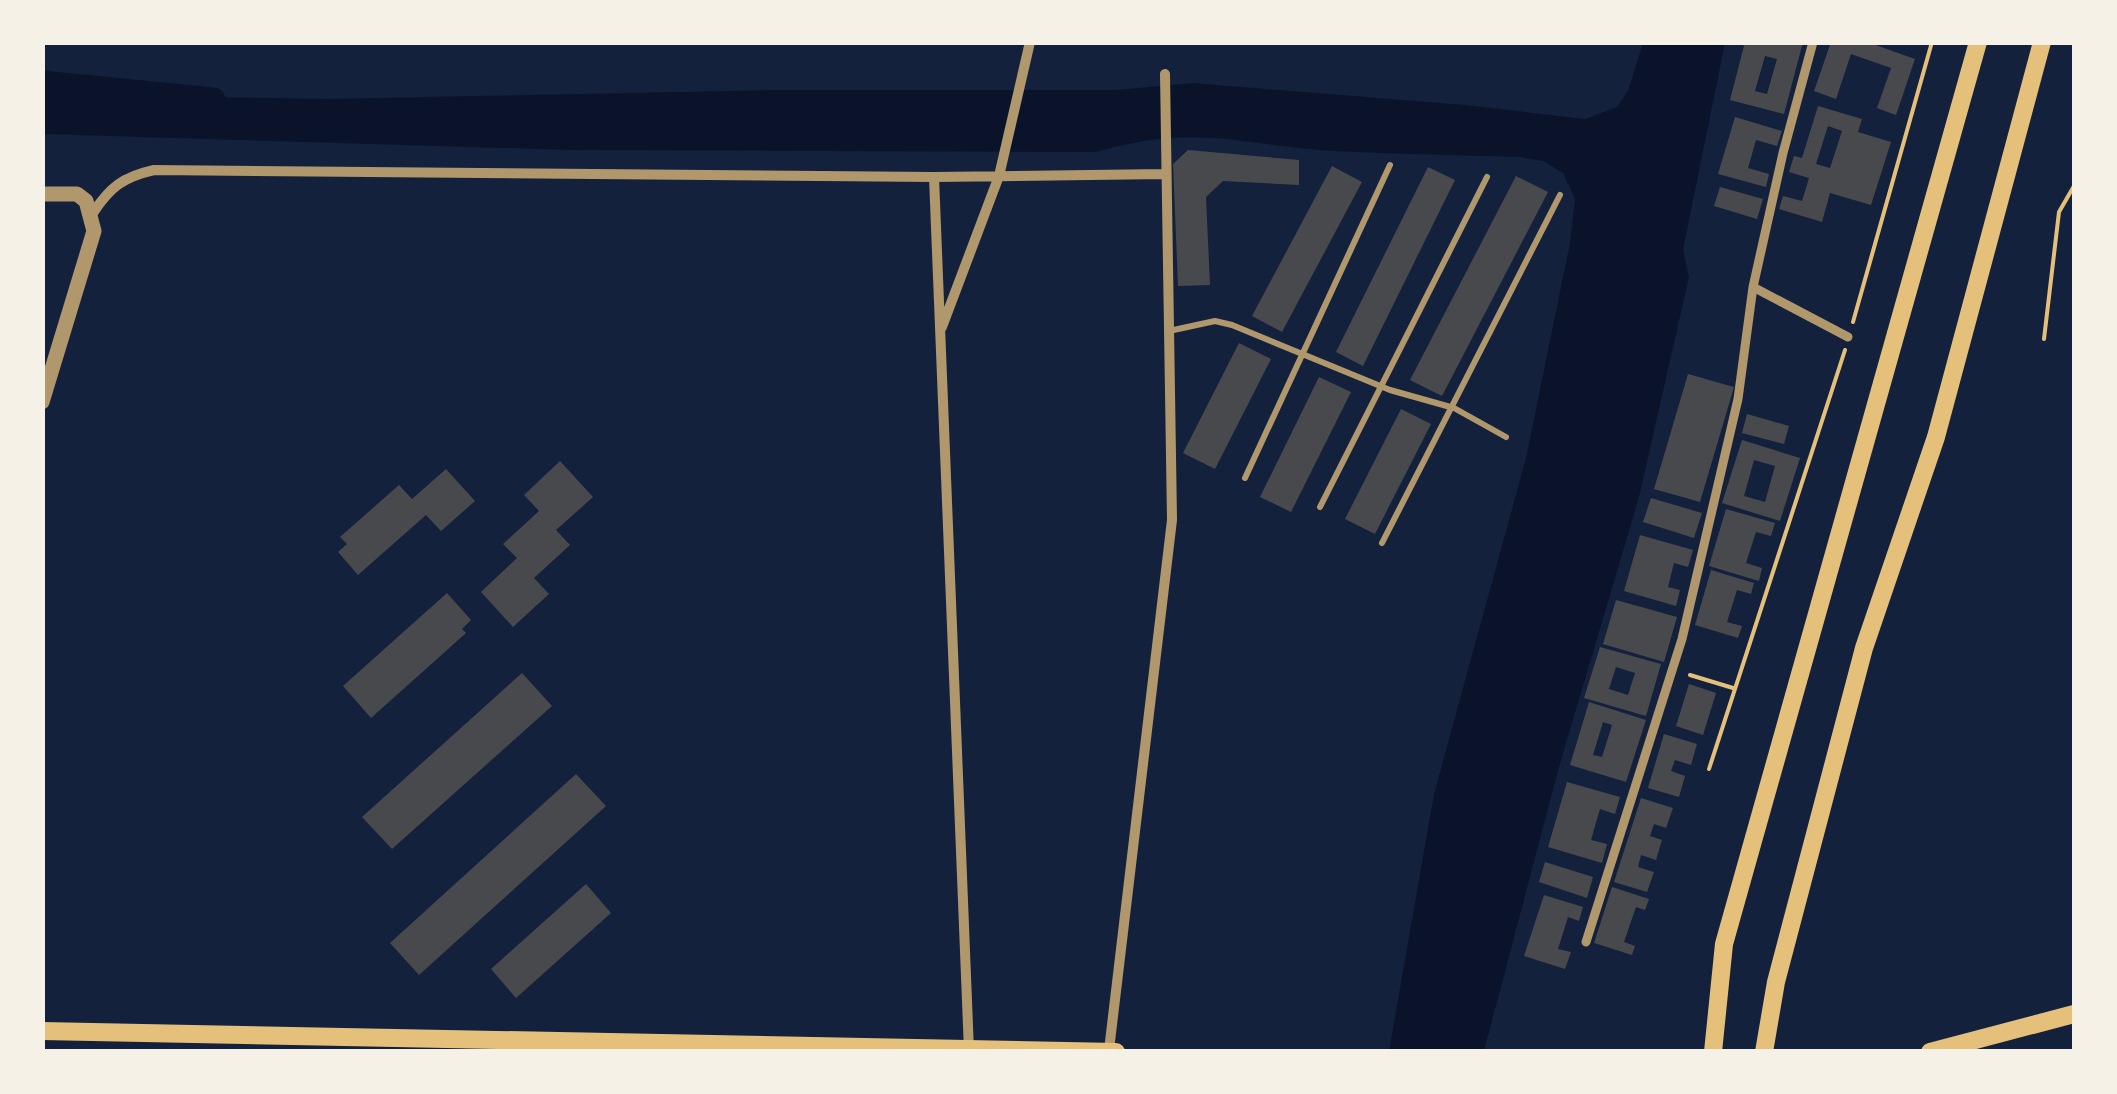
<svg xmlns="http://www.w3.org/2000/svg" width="2117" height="1094" font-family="'DM Sans',sans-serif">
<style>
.water{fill:#0b132b}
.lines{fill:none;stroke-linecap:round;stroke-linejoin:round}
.canal{stroke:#0b132b;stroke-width:25}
.building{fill:#48494c;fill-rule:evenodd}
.path{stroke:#e5c07b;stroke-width:4}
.service{stroke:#b1986c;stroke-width:6}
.pedestrian{stroke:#b1986c;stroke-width:9}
.minor{stroke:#b1986c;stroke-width:10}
.tertiary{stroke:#b1986c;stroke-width:15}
.secondary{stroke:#e5c07b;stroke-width:18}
</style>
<rect width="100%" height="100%" fill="#14213d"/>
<path class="water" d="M 1643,43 L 1725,43 L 1683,250 L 1689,277 L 1639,497 L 1559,767 L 1484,1051 L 1389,1051 L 1434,794 L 1526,458 L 1570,243 L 1575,199 L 1563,173 L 1543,161 L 1520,157 C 1458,155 1396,154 1334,151 C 1239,145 1195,123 1097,152 L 571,150 L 43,134 L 43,70 L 97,95 L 327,99 L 779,90 L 1117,90 L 1193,83 L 1465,105 L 1585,119 L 1617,107 L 1628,91 Z"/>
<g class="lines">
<path class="canal" d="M 42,83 L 213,100"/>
</g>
<path class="building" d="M 1745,42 L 1803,42 L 1784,114 L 1730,100 ZM 1765,56 L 1777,59 L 1767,94 L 1755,91 Z
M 1831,42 L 1867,42 L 1915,59 L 1896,115 L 1877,108 L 1891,68 L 1851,54 L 1836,99 L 1814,91 Z
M 1818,106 L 1862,119 L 1858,132 L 1891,142 L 1871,205 L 1830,193 L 1822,222 L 1779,209 L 1783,196 L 1802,201 L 1809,178 L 1789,172 L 1794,156 L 1802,158 ZM 1828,126 L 1842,131 L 1830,168 L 1816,164 Z
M 1735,117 L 1782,131 L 1777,146 L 1756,140 L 1748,168 L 1769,174 L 1766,187 L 1718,174 Z
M 1188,150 L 1299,160 L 1299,185 L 1223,181 L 1206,197 L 1210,285 L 1178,286 L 1173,164 Z
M 1332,166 L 1362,182 L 1282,332 L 1252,316 Z
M 1428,167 L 1455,180 L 1363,366 L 1336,352 Z
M 1516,176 L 1548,192 L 1442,396 L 1410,380 Z
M 1720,187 L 1763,199 L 1757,219 L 1714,206 Z
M 1239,343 L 1271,359 L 1215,469 L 1183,453 Z
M 1688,374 L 1734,387 L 1700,502 L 1654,489 Z
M 1319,377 L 1351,392 L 1291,512 L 1260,497 Z
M 1401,409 L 1431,424 L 1375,534 L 1345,519 Z
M 1747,414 L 1789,426 L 1784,444 L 1742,433 Z
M 1742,440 L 1800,458 L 1780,521 L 1722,503 ZM 1754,460 L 1775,466 L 1765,502 L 1744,496 Z
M 560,461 L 593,497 L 556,530 L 570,545 L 534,578 L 549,594 L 513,627 L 481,592 L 517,558 L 503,544 L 539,511 L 524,495 Z
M 446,469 L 475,501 L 441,531 L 426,515 L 358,575 L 338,552 L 347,544 L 340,537 L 399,485 L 412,499 Z
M 1651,498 L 1702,513 L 1694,538 L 1643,522 Z
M 1726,509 L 1775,523 L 1771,536 L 1756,532 L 1746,563 L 1762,568 L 1759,581 L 1709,566 Z
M 1640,535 L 1693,550 L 1688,567 L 1674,563 L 1668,587 L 1680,590 L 1676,606 L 1624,591 Z
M 1711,570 L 1754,583 L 1751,594 L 1737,590 L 1727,622 L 1742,626 L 1738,638 L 1695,625 Z
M 447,593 L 471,620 L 462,629 L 466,633 L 371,718 L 343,686 Z
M 1616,600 L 1677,617 L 1664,662 L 1603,644 Z
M 1600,647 L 1661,664 L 1646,716 L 1584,698 ZM 1616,667 L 1635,673 L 1628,695 L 1609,689 Z
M 522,673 L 552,706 L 392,849 L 362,817 Z
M 1689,684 L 1716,693 L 1703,735 L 1676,726 Z
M 1589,702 L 1646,720 L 1626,782 L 1570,765 ZM 1603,722 L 1612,725 L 1602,757 L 1593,755 Z
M 1664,734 L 1697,744 L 1691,765 L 1675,760 L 1671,771 L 1685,776 L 1679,797 L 1648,788 Z
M 576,774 L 606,806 L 419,975 L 390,943 Z
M 1567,782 L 1620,797 L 1615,814 L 1600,809 L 1591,840 L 1607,844 L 1602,863 L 1548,847 Z
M 1641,798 L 1673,808 L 1666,828 L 1654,824 L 1650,836 L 1662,840 L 1656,860 L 1641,855 L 1638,867 L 1654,872 L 1647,892 L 1614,882 Z
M 1545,862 L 1593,877 L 1587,898 L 1539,882 Z
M 586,884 L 611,913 L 516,998 L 491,969 Z
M 1612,887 L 1649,899 L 1645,910 L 1636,907 L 1624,942 L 1635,946 L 1632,955 L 1594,943 Z
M 1544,895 L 1583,907 L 1579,921 L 1568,917 L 1558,949 L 1571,952 L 1565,969 L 1524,956 Z"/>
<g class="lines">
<path class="path" d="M 1853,322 L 1932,42
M 2044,339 L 2059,212 L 2074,186
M 1690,675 L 1733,688
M 1709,769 L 1845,350"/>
<path class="service" d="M 1169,331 L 1215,321 L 1232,325 L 1390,390 L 1454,408 L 1506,437
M 1245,478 L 1390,165
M 1320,507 L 1487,177
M 1382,543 L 1560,195"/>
<path class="pedestrian" d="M 1753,287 L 1848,337
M 1586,942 L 1682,639 L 1738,399 L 1753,287 L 1783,153 L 1813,42"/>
<path class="minor" d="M 93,213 C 110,187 123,177 154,170 L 934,177
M 942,327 L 999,176 L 1030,42
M 1109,1050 L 1172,520 L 1165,74
M 969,1051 L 934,177 L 1164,174"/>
<path class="tertiary" d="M 42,194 L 77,194 L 86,201 L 94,231 L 42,402"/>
<path class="secondary" d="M 42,1031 L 1116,1052
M 1713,1052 L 1724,944 L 1978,42
M 1764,1052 L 1776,982 L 1864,648 L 1936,437 L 2042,42
M 1930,1052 L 2074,1014"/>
</g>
<rect width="2117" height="1094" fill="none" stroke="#f6f1e7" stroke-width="90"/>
</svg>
